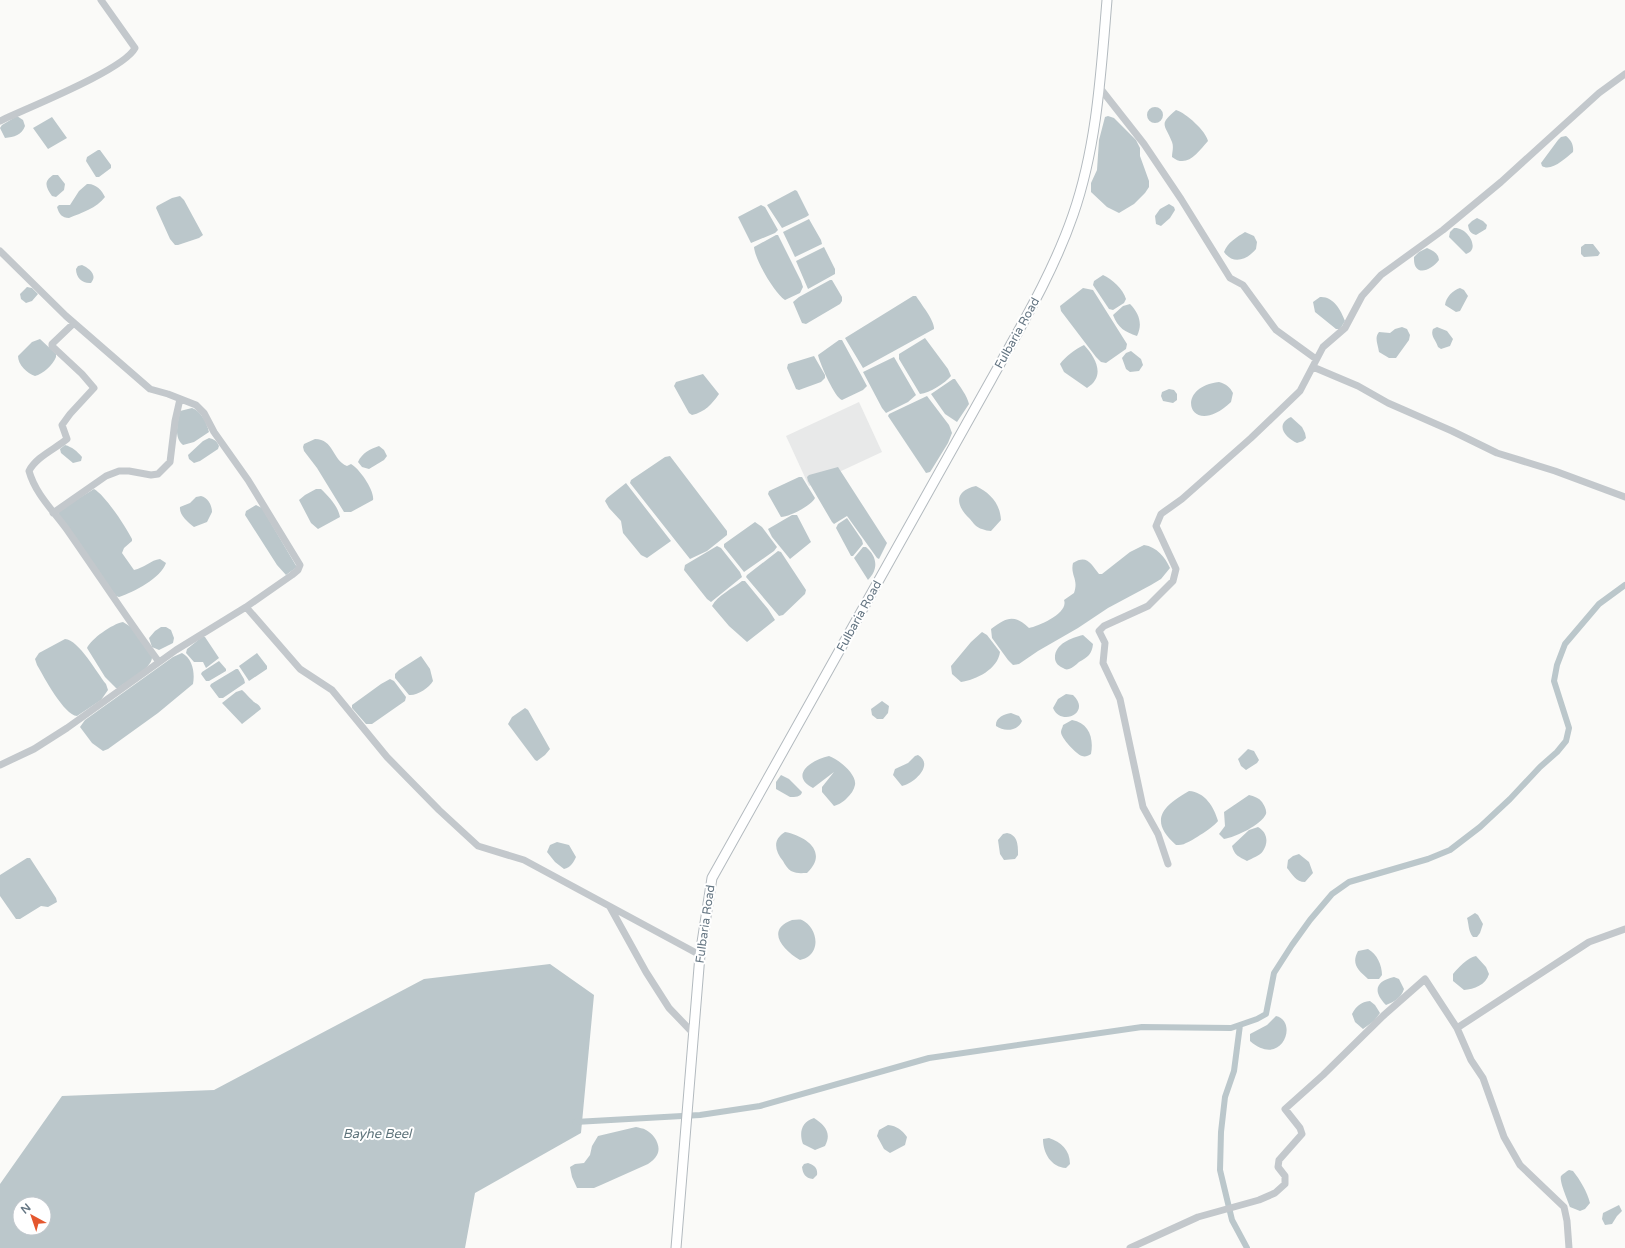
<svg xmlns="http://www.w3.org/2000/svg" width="1625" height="1248" font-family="'Varela Round',sans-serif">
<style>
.built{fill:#e8e9e9}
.water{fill:#bbc7cb;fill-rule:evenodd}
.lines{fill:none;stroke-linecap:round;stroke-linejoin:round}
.canal{stroke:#bbc7cb;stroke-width:6}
.secondary-casing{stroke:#b3babf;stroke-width:11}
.street{stroke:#c3c8cc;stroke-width:7}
.secondary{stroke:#fff;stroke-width:9}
.labels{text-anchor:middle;stroke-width:4;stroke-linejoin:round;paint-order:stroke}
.street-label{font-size:12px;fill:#657683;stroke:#fff}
.water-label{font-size:13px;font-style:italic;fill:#60757c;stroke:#fff}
</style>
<rect width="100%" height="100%" fill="#fafaf8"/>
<path class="built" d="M 859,402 L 882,452 L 809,486 L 786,436 Z"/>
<path class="water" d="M1147 115a8 8 0 1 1 16 0a8 8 0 1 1-16 0Z
M 1176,110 C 1186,113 1206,131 1208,141 C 1198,152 1187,169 1172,157 C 1172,152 1174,147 1172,142 C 1165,124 1158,125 1176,110 Z
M 17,116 L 23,120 L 25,126 C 22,135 14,137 5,138 L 0,128 L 2,125 Z
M 1108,116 L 1114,118 L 1136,140 L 1140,148 L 1140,156 L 1149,181 L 1149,187 L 1145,193 L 1134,204 L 1119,213 L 1107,207 L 1091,192 L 1091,183 L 1097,170 L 1099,140 L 1105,117 Z
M 52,117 L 67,138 L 48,149 L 33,128 Z
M 1566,136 C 1571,140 1574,145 1573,152 C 1566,158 1551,172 1542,166 L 1541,163 L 1558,140 L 1561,137 Z
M 98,150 L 100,150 L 111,165 L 111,168 L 99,177 L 96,177 L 86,161 L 87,157 Z
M 53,175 L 58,175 L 65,184 L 64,190 L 56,197 L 52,196 C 46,187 43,182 53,175 Z
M 87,184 C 95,183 102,190 105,197 C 97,208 81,213 69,218 C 62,218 59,214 57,207 L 59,205 L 70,205 L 79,191 Z
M 795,190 L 797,191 L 809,215 L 806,217 L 782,228 L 767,205 Z
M 180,196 L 184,200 L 203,235 L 199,238 L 178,245 L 175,245 L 170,239 L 156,208 L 157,206 L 172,198 Z
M 1169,204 L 1174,207 L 1175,210 L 1170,218 L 1161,226 L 1156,224 L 1155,216 L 1160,209 Z
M 761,205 L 765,207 L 778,230 L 775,233 L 751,243 L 738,217 Z
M 1477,218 L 1483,221 L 1487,225 L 1486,229 L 1476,235 C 1470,233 1469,231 1468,225 L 1472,221 Z
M 809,219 L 821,240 L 822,244 L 795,257 L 783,232 Z
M 1454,228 C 1468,227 1481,250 1466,254 L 1449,237 L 1450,232 Z
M 1245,232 L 1254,236 L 1257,242 L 1256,249 C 1247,260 1233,265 1224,252 C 1228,242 1237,237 1245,232 Z
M 776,235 L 778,235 L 801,281 L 803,287 L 800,293 L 785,300 C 774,292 755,260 754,247 Z
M 1585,244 L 1593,244 L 1600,253 L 1598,256 L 1584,257 L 1581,254 L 1581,247 Z
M 824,247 L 835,269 L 835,274 L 808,289 L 796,261 Z
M 1427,248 C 1434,251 1438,253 1439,260 C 1430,272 1413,277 1414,257 L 1419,252 Z
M 82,265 C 89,268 98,275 91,283 C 83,284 76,278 76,269 L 78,266 Z
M 1103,275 C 1112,279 1123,289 1126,299 L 1124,303 L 1113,310 L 1109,309 L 1093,285 L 1094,281 Z
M 830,280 L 832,280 L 842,297 L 842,301 L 840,304 L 806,324 L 802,323 L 793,302 L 799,297 Z
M 27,287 L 32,288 L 38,294 L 32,301 L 26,303 L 21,299 L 20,294 Z
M 1083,288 L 1093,290 L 1127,344 L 1126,349 L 1106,363 L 1101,362 L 1096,357 L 1061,311 L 1060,306 Z
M 1460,288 L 1464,290 L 1468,296 L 1460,311 L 1456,312 L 1445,305 C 1446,297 1453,290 1460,288 Z
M 913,296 L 916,296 C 921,304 935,321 934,329 L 863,368 L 845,338 Z
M 1320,297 C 1333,296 1341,310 1345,321 L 1340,329 L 1336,329 L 1315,312 L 1313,302 Z
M 1130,304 C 1139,313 1143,324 1137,336 C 1125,332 1118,328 1113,315 L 1123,306 Z
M 1402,327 L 1407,329 L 1410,335 L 1409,340 L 1396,358 L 1389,358 L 1379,352 C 1378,344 1374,338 1379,332 L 1390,333 L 1395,329 Z
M 1437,327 L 1447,331 L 1453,339 L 1450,346 L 1441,349 L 1438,347 C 1436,340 1430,336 1433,329 Z
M 925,338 L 948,369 L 951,376 C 945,383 930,393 920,394 L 899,359 L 899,354 Z
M 40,339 L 56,354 L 56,357 C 53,365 43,374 35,376 C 27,373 18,365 18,356 L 32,342 Z
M 839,340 L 842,340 L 867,386 L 863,390 L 842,400 C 835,398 820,364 818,355 Z
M 1084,345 C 1096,358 1106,376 1087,388 L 1064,372 L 1060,364 C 1065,357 1075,349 1084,345 Z
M 1131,351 L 1141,359 L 1143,365 L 1139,371 L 1130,372 L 1126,369 L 1122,358 L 1126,353 Z
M 814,356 L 825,375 L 825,378 L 821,382 L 799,390 L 796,389 L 787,368 L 788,364 Z
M 894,357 L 916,395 L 908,402 L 886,413 L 882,408 L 863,372 Z
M 703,374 L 719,394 C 712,404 705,412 692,415 L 689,413 L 674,386 L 676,382 Z
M 953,379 L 955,379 C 960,387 967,395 969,404 L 957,422 L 945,414 L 931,394 Z
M 1219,382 C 1226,384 1230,387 1233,393 L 1231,402 C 1190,441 1172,387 1219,382 Z
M 1169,389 L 1174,390 L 1177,394 L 1177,400 L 1173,403 L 1163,401 L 1161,396 L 1162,392 Z
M 927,396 L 949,425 L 952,433 L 948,443 L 932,469 L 930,472 L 926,473 L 888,416 L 889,414 Z
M 192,408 C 201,411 207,423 209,432 L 194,442 L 183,445 C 173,437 178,422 180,411 Z
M 1291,417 L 1302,427 L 1305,433 L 1306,438 L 1303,441 L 1297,443 C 1286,438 1274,425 1291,417 Z
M 209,438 C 214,439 217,441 219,446 L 218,449 L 200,461 L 194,463 L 189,459 L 188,455 L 203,441 Z
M 315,439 C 334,439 332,460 347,466 L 351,464 C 359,468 375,491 373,500 L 351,512 L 344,512 L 317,468 L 304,451 L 303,447 L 304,444 Z
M 65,445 C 72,447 77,451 82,457 L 81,461 L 73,463 L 61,453 L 60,449 Z
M 379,446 L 384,450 L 387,456 L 384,460 L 369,469 L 362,467 L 358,462 C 362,453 370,449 379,446 Z
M 670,456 L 727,531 L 727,535 L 707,551 L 690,559 L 630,483 L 631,480 L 665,457 Z
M 838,467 L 887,543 L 879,559 L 877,558 L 847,516 L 834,524 L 832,522 L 808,481 L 807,477 L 809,475 Z
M 799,477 L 802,477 L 815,498 C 811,506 789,517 781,517 L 768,494 L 769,491 Z
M 626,483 L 671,541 L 647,558 L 641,555 L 623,533 L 621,521 L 609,508 L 605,501 L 607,498 Z
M 976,486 C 990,493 1000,503 1001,520 L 991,531 C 988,531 985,530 982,529 C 977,528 973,523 970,519 C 955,505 954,491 976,486 Z
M 94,489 C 105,495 126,527 132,539 L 132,541 L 124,548 L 122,553 L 134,570 C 144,568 151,560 160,559 L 166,563 C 161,578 134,592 119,597 L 116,596 L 59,516 L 58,511 Z
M 316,489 L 321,489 C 329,497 338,506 340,517 L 318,529 L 311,523 L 299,500 L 305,495 Z
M 201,496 C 208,498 212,505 212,512 L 207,522 L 194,527 C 188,522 179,515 180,507 L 190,503 L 196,497 Z
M 256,505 L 262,508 L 295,564 L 297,567 L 286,575 L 277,565 L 245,515 L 246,511 Z
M 792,515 L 797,515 L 811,542 L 790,559 L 772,537 L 768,529 Z
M 847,518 L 862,540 L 863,544 L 853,556 L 851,556 L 836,528 L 838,524 Z
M 755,522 L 762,527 L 777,547 L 774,551 L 744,572 L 724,547 L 724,544 Z
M 1144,545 C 1157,547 1165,557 1170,568 L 1161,579 L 1151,585 L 1108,608 L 1078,628 L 1038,651 L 1019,664 L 1013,665 L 1008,660 L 992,638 L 991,629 C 1007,617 1014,614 1029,628 C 1039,626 1069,613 1064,600 L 1074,593 C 1079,579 1070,575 1073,563 C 1087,554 1091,564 1099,574 L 1102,574 L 1130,552 Z
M 717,546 L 721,548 L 740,572 L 742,577 L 711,602 L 707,599 L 684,570 L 685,565 Z
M 863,547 L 866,547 C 877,556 879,569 868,580 L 854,558 Z
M 778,551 L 781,552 L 806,590 L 805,594 L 783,615 L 779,616 L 746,577 L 747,575 Z
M 742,581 L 745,581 L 768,609 L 775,620 L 747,642 L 729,626 L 712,606 C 717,596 733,588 742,581 Z
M 123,622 L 131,627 L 152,657 C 153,668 126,682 118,688 L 116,688 L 105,677 L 87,648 C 91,639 112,624 123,622 Z
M 161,627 L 166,627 L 171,630 L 174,638 L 173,643 L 159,650 L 152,647 L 149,638 L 155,631 Z
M 982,632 L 987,635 L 1000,652 C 998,669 976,680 961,682 L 952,674 L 951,666 L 971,642 Z
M 1083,635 L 1093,644 C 1092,654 1088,657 1079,662 C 1076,665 1072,668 1069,669 C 1066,670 1065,669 1063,668 C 1059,666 1056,664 1055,659 C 1054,644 1071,638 1083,635 Z
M 202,637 L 205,637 L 219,658 L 206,668 L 203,662 L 194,662 L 186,653 L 187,649 Z
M 65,639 C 79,640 97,673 106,684 L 108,690 L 101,700 L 77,716 C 64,715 44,677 37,665 L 35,659 L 39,653 Z
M 182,653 C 193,659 195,673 193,684 L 158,713 L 108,749 L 103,751 L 92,743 L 80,727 L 85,720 L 173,657 Z
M 257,653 L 267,666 L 267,669 L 249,681 L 239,666 Z
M 421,656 L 430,669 L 433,681 C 429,688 417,696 409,695 L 395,678 L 395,674 L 399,670 Z
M 219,661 L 226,669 L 226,671 L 209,681 L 206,681 L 201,674 L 202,672 Z
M 236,669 L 238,669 L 244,679 L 245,683 L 223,698 L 219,698 L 210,686 L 211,684 Z
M 390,679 L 394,681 L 406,697 L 405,701 L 372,724 L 366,724 L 352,708 L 352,705 L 381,684 Z
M 242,690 C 246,693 248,697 252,700 C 255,704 259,703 261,709 L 242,724 L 222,703 L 236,692 Z
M 1066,694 L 1073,695 C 1092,713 1061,727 1053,708 L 1058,699 Z
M 882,701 L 889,706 L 888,713 L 883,719 L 877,719 L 872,715 L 871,709 Z
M 525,708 L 528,710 L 550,749 L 545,755 L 537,761 L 535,760 L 508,724 L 512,717 Z
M 1011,713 L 1019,716 L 1022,721 C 1018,731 1004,732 996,726 C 995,718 1004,714 1011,713 Z
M 1072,720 C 1089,723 1094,738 1091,754 C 1088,756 1085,757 1082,756 C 1076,754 1061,738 1061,732 C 1061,729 1063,727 1063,725 Z
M 1248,749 L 1254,751 L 1259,760 L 1257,763 L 1246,770 L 1241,766 L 1238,759 Z
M 918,755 C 935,765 913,784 902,786 L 893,775 L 895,769 L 908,763 L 915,756 Z
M 829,756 C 838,759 857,774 855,785 C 854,790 851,794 847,798 C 843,802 840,804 834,806 L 822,792 L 822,787 L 834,772 L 813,788 C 788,775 813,759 829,756 Z
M 781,775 L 789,779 L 802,792 C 801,797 795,797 790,797 L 776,789 L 776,782 Z
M 1189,791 C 1205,792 1214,807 1218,821 C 1215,826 1192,841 1186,843 C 1183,845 1179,845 1176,845 C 1148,820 1163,806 1189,791 Z
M 1249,795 C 1254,796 1259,798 1262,802 C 1264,805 1267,810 1266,814 C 1261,825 1236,837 1224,839 L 1219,834 L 1225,826 L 1224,812 Z
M 1258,827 C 1267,832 1269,842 1263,851 C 1260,856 1252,858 1247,861 C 1239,857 1234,855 1232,846 L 1249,830 Z
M 785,832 C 806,836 829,852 807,873 C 802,873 797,874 791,871 C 788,869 785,865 783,861 C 775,851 772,840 785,832 Z
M 1007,833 C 1018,835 1018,845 1018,855 L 1015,859 L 1004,860 L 1000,854 L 998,840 L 1003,834 Z
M 557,842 L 569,845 L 576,857 C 573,863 571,867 564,869 L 555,862 L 547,852 L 550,845 Z
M 1299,854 L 1309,862 L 1313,873 L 1305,882 C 1296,882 1292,874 1287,868 L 1288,860 L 1293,856 Z
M 27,858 L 30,858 L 56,898 L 57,902 L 48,907 L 41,906 L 20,919 L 16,919 L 0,896 L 0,875 Z
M 1475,913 L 1478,915 L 1483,924 L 1480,933 L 1477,937 L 1473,937 C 1468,931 1469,924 1467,918 Z
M 792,920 C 795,920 799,919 802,920 C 815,926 821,946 809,956 C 807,958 803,959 800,960 C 783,950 765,930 792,920 Z
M 1368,949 C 1377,954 1382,965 1382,975 L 1379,979 L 1368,979 C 1358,970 1351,964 1358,951 Z
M 1476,956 L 1486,967 L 1489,974 C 1486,985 1474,989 1464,990 L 1453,981 L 1453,974 C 1458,968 1467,958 1476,956 Z
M 550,964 L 594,995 L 581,1133 L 475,1193 L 465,1248 L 0,1248 L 0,1184 L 62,1096 L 214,1090 L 424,979 ZM 20,1204 L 44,1204 L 44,1228 L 20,1228 Z
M 1394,977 L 1399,979 L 1404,989 C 1401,998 1394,1002 1386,1005 C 1372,991 1376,981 1394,977 Z
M 1370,1001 L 1375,1005 L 1380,1013 L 1374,1021 L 1363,1029 L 1355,1022 L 1352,1014 C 1356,1006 1361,1002 1370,1001 Z
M 1276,1016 C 1299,1021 1282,1069 1250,1041 L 1250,1034 L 1267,1025 Z
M 814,1118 C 825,1125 832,1133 825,1146 L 815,1150 L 803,1144 C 799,1133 801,1122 814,1118 Z
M 888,1125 C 897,1126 902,1130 907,1137 L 905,1145 L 890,1153 L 884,1149 L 877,1136 L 879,1130 Z
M 636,1127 C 639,1128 643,1128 646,1130 C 654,1134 662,1146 657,1155 C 655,1159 651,1162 648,1164 L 601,1185 L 594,1188 L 577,1188 L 572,1177 L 570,1167 L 575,1164 L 584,1163 L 590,1155 L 592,1146 L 598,1136 Z
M 1049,1138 C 1061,1142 1070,1150 1070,1164 L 1066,1168 C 1051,1167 1043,1153 1043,1139 Z
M 808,1163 C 814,1165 818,1168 817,1175 L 813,1179 C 805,1178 803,1174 802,1167 L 804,1164 Z
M 1569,1170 L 1573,1171 C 1580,1180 1587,1191 1590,1203 L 1585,1209 L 1580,1211 L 1570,1207 C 1568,1201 1559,1181 1561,1176 C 1563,1174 1567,1171 1569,1170 Z
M 1619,1205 L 1622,1211 L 1617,1216 L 1612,1224 L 1605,1225 L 1602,1219 L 1603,1213 Z"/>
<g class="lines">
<path class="canal" d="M 1240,1025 L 1234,1071 L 1225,1097 L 1221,1132 L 1220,1170 L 1232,1220 L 1247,1248
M 575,1122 L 700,1115 L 760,1106 L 929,1058 L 1142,1027 L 1231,1028 L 1257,1019 L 1266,1014 L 1274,973 L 1292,945 L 1310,920 L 1332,894 L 1349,882 L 1428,859 L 1450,850 L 1480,827 L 1510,799 L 1540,767 L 1557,752 L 1566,741 L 1569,728 L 1554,681 L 1557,665 L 1565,644 L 1599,604 L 1625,585"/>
<defs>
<path id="secondary" d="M 676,1248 L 700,955 L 712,878 L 991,380 C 1021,326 1053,273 1073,215 C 1097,146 1101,72 1107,0"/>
</defs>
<use href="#secondary" class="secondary-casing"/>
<path class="street" d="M 1100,88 L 1144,144 L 1181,199 L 1230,278 L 1243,285 L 1276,330 L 1316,359
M 0,121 C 27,108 124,70 135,48 L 101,0
M 0,251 L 66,316 L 150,389 L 168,394 L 196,405 L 204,413 L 214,432 L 248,480 L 300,565 L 298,570 L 292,575 L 246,607
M 74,323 L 52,344 L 52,346 L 82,374 L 94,388 L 70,414 L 62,425 L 67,439 C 55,449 36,457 29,471 C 36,496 56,513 70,534 C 100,577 128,620 159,662
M 1313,367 L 1358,386 L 1388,403 L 1452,431 L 1497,453 L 1555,471 L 1625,497
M 53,513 L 106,476 L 119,471 L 129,471 L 151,475 L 158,474 L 170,462 L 175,421 L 180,399
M 0,765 L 34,749 L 67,728 L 176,650 L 246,607 L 300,669 L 332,690 L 387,757 L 439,810 L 478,846 L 524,860 L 700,955
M 1168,864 L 1158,834 L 1143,807 L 1120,699 L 1103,663 L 1105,643 L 1099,631 L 1104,626 L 1148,606 L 1173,581 L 1176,569 L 1156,526 L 1161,514 L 1182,499 L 1251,438 L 1300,391 L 1323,347 L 1345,328 L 1362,296 L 1381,275 L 1443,230 L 1501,182 L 1599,93 L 1625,74
M 610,907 L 646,972 L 669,1008 L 693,1033
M 1457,1028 L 1589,942 L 1625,929
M 1130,1248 L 1198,1217 L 1259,1200 L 1275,1193 L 1285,1184 L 1285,1176 L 1278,1167 L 1279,1160 L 1302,1134 L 1300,1128 L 1285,1109 L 1323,1075 L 1383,1016 L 1425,979 L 1457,1028 L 1471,1060 L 1483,1078 L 1504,1137 L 1520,1165 L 1564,1207 L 1567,1221 L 1569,1248"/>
<use href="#secondary" class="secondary"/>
</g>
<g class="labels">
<g class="street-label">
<text transform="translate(1017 333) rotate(-61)" y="4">Fulbaria Road</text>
<text transform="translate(859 616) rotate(-61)" y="4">Fulbaria Road</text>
<text transform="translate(705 924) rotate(-82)" y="4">Fulbaria Road</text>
</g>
<g class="water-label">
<text x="377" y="1138">Bayhe Beel</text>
</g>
</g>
<g transform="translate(32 1216) rotate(320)"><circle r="19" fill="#ffffff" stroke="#c1c8cd"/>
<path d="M0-3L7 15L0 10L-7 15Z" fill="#e4572e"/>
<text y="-6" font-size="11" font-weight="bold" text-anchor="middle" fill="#657683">N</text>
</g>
</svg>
